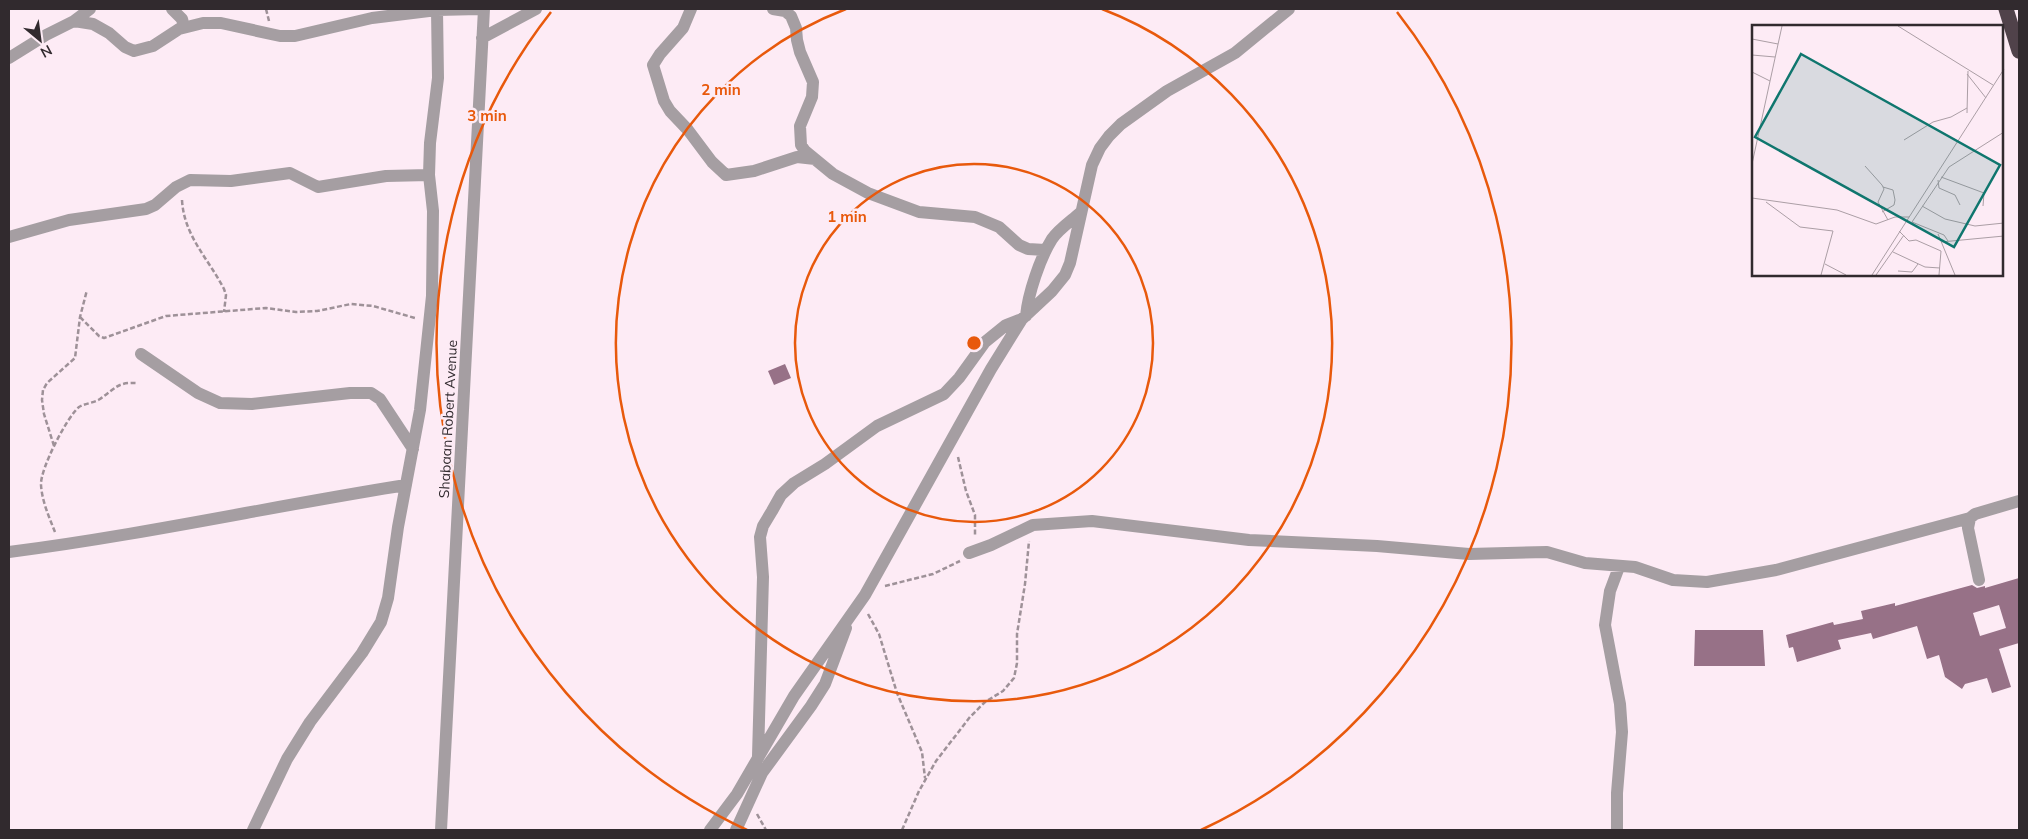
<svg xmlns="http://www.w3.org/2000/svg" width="2028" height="839" font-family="Mulish,sans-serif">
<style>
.building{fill:#977187;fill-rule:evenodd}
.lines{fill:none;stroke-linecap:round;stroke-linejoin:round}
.path{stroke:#9e9198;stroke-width:2.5;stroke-dasharray:5 2.5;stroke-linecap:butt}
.minor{stroke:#a59ea2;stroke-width:12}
.highway{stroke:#50424a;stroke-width:15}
.ring{fill:none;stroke:#e8590c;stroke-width:2.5}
.labels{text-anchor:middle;stroke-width:5;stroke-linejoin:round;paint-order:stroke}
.street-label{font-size:14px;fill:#312a2e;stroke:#fdebf5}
.inset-road{fill:none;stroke:#ab9ea5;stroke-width:1}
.view{fill:#0f766e;fill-opacity:0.15;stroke:#0f766e;stroke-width:2.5}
.inset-edge{fill:none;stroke:#312a2e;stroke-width:2.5}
.centre{fill:#e8590c;stroke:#fdebf5;stroke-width:2.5}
.ring-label{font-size:15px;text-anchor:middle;font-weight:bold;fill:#e8590c;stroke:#fdebf5;stroke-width:5;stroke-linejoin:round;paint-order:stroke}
</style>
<rect width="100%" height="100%" fill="#fdebf5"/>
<path class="building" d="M 785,364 L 791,378 L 774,385 L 768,371 Z
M 2019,578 L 2019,643 L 1999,649 L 2011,687 L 1992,693 L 1987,678 L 1965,684 L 1962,689 L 1945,677 L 1939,655 L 1927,659 L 1917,626 L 1873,639 L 1871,633 L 1838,640 L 1841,649 L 1797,662 L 1793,647 L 1789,648 L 1786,635 L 1833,622 L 1834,625 L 1863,619 L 1861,611 L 1895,603 L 1895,606 L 1972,585 L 1977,588 L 1985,586 L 1985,588 ZM 1999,605 L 2006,628 L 1980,636 L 1973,613 Z
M 1695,630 L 1763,630 L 1765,666 L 1694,666 Z"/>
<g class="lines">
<path class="path" d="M 266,9 L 269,21
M 182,200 C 184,236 208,258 224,289 L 226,295 L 224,312
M 80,317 L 99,336 L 104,338 L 166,316 L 266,308 L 296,312 L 317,311 L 351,304 L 373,306 L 415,318
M 54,446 L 44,414 L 42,400 L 43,390 L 47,383 L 75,358 L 80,317 L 87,290
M 958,457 L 966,491 L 975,515 L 975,536
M 55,532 C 49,517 42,501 41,485 C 40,469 67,417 79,407 C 86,403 94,403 100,399 C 116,388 117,382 137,383
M 885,586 L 933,574 L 960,561
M 868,614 L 879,634 L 897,693 L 922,752 L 925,778
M 757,814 L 766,830
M 902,830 L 919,791 L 936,761 L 970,717 L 985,702 L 1003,691 L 1014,678 L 1017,663 L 1017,634 L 1025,584 L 1029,541"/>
<path class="minor" d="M 172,9 L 182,19 L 184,27
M 691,9 L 683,28 L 660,54 L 653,65 L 664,101 L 670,111 L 688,130 L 712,162 L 726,175 L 754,171 L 797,157 L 815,159
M 773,9 L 785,11 L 791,16 L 796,28 L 797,40 L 800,52 L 813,82 L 812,97 L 800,126 L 801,145 L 805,151 L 833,174 L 868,193 L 919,212 L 975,217 L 999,227 L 1019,245 L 1028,249 L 1045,250
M 74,21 L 93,24 L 109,33 L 125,47 L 134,51 L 153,46 L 179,29 L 203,23 L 221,23 L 280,36 L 295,36 L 372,18 L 437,10 L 479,9
M 482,38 L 536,9
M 9,58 L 46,35 L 74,21 L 90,9
M 9,237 L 69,220 L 146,209 L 155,205 L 176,187 L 190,180 L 231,181 L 290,173 L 318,187 L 386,176 L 429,175
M 1026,316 C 1028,294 1040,258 1052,239 C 1059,229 1071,221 1080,213
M 141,354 L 198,393 L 220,403 L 252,404 L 350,393 L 371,393 L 380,399 L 413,449
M 9,552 C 142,535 273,506 406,485
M 969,553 L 991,545 L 1033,525 L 1092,521 L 1249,540 L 1377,546 L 1469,554 L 1547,552 L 1585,563 L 1635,567 L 1673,580 L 1707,582 L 1776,570 L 1970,518
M 1979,580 L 1968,528 L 1970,518 L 1975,514 L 2019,501
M 758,756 L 763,577 L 760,537 L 763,526 L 772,511 L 781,495 L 794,483 L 825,464 L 877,426 L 944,394 L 959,378 L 985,342 L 1006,325 L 1022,319
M 253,830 L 287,759 L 310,722 L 362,653 L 381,622 L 388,598 L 398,527 L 420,410 L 432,296 L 433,211 L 429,175 L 430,143 L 438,78 L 437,10
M 441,830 L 484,9
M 710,830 L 737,794 L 794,696 L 865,595 L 991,369 L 1022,319 L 1052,291 L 1065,275 L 1070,263 L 1092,165 L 1100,148 L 1109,136 L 1121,124 L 1167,91 L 1235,53 L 1289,9
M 736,830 L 762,773 L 811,706 L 825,684 L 846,628
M 1617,830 L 1617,793 L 1622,732 L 1620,704 L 1605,625 L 1610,591 L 1619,567"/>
<path class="highway" d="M 2006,9 L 2019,51"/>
</g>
<g class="ring">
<circle cx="974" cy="343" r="179"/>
<path d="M1102 9A358 358 0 1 1 846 9"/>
<path d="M747 830A537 537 0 0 1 551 12M1397 12A537 537 0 0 1 1201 830"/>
</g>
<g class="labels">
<g class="street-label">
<text transform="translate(448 419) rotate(-87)" y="5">Shabaan Robert Avenue</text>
</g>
</g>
<g transform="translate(1752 25)">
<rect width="251" height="251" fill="#fdebf5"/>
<path class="inset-road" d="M 146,1 L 241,60M 0,14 L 26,19M 0,30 L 23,32M 0,47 L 18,56M 215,49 L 234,73M 215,88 L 216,46M 152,115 L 181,97 L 199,92 L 215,83M 0,139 L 30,1M 113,141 L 130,160 L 132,164 L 126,177 L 136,195M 189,152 L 232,168 L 231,181M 186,155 L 187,163 L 203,170 L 208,180M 0,173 L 85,185 L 124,199 L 143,192 L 157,192M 14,177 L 48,202 L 81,206 L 69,250M 170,181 L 193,194 L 223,201 L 252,198M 130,187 L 142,180 L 143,175 L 141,165 L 131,162M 160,197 L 197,142 L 252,107M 160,197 L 192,210 L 196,216M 147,206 L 157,216 L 164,215 L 189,226 L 187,250M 186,209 L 203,250M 189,217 L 252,211M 141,227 L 173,242 L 188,243M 73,239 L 94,250M 146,246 L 160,247 L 166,239M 120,250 L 252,44M 124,250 L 152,210"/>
<path class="view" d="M 49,29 L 248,140 L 202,222 L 3,112 Z"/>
<rect width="251" height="251" class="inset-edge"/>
</g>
<circle cx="974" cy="343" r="8" class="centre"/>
<g class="ring-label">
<text x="721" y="95">2 min</text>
<text x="487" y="121">3 min</text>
<text x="847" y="222">1 min</text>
</g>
<rect width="2028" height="839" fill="none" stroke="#312a2e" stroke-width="20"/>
<g transform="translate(40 40) rotate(151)" stroke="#fdebf5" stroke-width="4" paint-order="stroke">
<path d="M0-4L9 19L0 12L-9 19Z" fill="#312a2e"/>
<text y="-8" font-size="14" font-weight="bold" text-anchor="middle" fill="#312a2e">N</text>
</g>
</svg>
